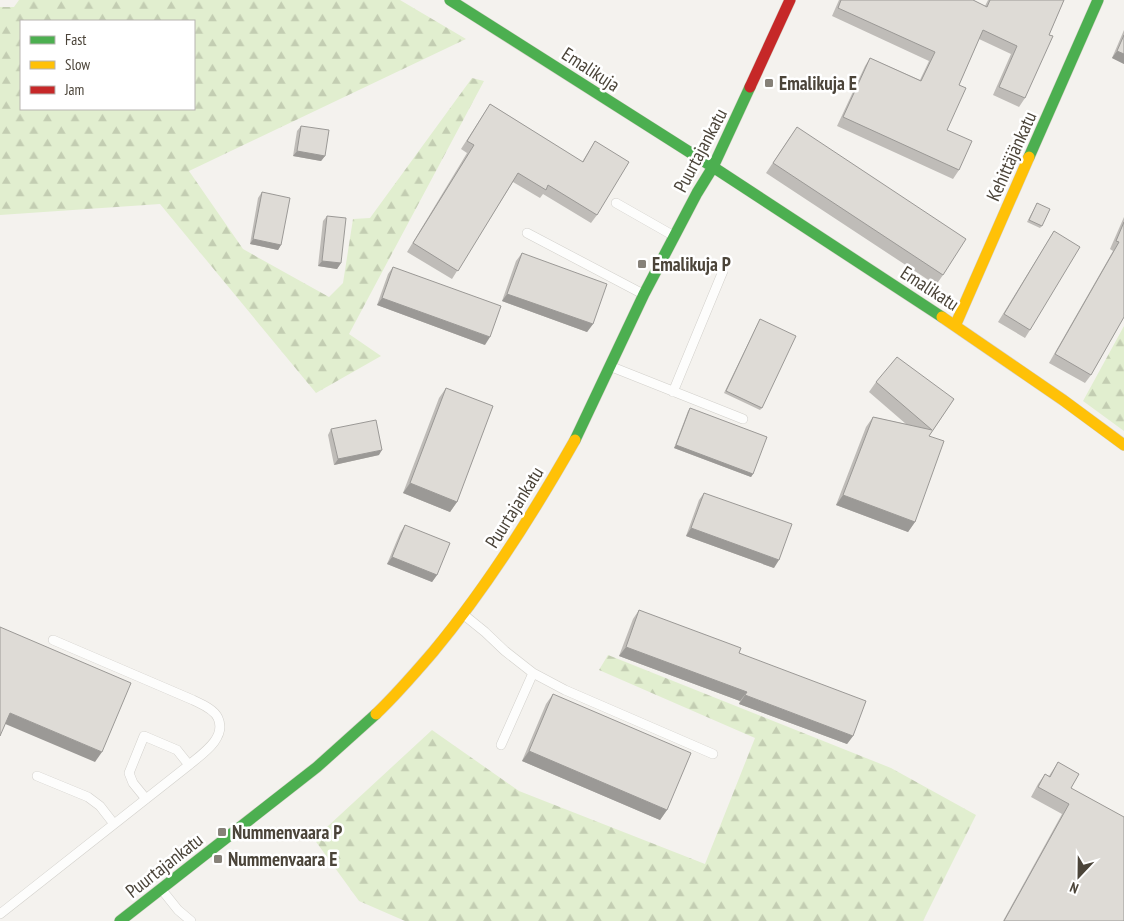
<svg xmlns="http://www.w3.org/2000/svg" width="1124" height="921" font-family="'PT Sans Narrow',sans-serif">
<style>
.forest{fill:url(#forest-firs);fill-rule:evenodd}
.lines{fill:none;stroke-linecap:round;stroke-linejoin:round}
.lane-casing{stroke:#d2d0cb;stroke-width:10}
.fast-casing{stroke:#d3cfc5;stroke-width:12}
.slow-casing{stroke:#d3cfc5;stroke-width:12}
.jam-casing{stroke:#d3cfc5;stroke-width:12}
.lane{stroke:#fdfdfc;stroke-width:9}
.fast{stroke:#4caf50;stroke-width:11}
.slow{stroke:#ffc107;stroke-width:11}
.jam{stroke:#c62828;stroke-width:11}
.wall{fill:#bfbcb8}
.shaded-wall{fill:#9b9996}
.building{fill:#dedbd6;stroke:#9b9996}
.poi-dot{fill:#868178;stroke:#fff;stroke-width:2}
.labels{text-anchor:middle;stroke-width:5;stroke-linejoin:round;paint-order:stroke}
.street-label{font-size:19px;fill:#4b4439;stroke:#fff}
.poi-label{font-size:19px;font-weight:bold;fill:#4b4439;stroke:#fff;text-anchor:start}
</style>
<defs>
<pattern id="forest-firs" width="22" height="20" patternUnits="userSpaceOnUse" patternTransform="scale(1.25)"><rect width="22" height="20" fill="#e1eecf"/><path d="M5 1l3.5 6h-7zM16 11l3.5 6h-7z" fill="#c3cdb2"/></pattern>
</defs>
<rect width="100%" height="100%" fill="#f4f2ee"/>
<path class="forest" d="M 19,0 L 400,0 L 466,39 L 189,171 L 243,249 L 329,297 L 343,283 L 353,219 L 370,218 L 472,78 L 484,81 L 349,334 L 381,356 L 316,393 L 160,204 L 0,215 L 0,7 L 14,7 ZM 21,21 L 194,21 L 194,109 L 21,109 Z
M 1124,326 L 1124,431 L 1083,401 Z
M 608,655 L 891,768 L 976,815 L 923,921 L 405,921 L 359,901 L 314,839 L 432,730 L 519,791 L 705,864 L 755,738 L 599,670 Z"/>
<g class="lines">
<defs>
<path id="lane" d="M 616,203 L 674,236
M 527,233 L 643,294
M 612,367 L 743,419
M 673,392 L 723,271
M 464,615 L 485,632 L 505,651 L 533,673 L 565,690 L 713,754
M 501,745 L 533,673
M 37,776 L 88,797 L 100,806 L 114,824
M 146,799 L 133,783 L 129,773 L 144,736 L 177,750 L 189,765
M 162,890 L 178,910 L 191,921
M 0,914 L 189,765 C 202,754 227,738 218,718 C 214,709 201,704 193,700 L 53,640"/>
<path id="fast" d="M 450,0 L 713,167 L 942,317
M 1029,157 L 1098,0
M 575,440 L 644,294 L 697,193 L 713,167 L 750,87
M 120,921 L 317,767 L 376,714"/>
<path id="slow" d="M 942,317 L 1063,400 L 1124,445
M 955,326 L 1029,157
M 376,714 C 396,695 415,673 433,652 C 488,586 533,514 575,440"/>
<path id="jam" d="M 750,87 L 790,0"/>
</defs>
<use href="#lane" class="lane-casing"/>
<use href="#fast" class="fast-casing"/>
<use href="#slow" class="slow-casing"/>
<use href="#jam" class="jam-casing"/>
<use href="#lane" class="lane"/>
<use href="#fast" class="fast"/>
<use href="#slow" class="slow"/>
<use href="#jam" class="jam"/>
</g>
<path class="wall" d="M 839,0 L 973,0 L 985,6 L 988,0 L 1064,0 L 1049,35 L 1025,98 L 1019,107 L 993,95 L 1011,54 L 979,39 L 959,85 L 947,130 L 959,170 L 953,179 L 837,126 L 865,66 L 870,58 L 920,80 L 929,61 L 832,16 Z
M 1124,30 L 1124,64 L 1112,58 Z
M 490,104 L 582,162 L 595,141 L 597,215 L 591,223 L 543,194 L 540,198 L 513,182 L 452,279 L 407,252 L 467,153 L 461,149 Z
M 301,126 L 325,156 L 321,161 L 293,156 L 297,131 Z
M 790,137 L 943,275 L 936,285 L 766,173 Z
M 262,192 L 281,245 L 278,250 L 250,244 L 258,198 Z
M 1037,203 L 1042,226 L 1040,228 L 1027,222 Z
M 327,216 L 341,263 L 337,269 L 318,266 L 323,221 Z
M 1124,217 L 1124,317 L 1091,375 L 1085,383 L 1049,363 L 1113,251 L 1110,249 Z
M 1054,231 L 1030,330 L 1025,338 L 998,322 Z
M 522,253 L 593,324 L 587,332 L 502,301 L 516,261 Z
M 393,267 L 485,345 L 377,305 L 388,274 Z
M 760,319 L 762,408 L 760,410 L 724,393 Z
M 876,382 L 954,399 L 929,436 L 915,522 L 908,532 L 836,505 L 866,427 L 873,417 L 906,424 L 869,392 Z
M 446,388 L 457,502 L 450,512 L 403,493 L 439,398 Z
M 690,408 L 753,474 L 751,477 L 674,448 L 688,411 Z
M 331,429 L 379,455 L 334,465 L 328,435 Z
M 704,493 L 774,568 L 686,536 L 699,500 Z
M 405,525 L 437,575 L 432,582 L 387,564 L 400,533 Z
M 639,610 L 739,653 L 853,736 L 847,744 L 739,704 L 740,701 L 619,656 L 633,619 Z
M 553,694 L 667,810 L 660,820 L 522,761 L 546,704 Z
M 1058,762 L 1071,788 L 1124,921 L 1003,921 L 1062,814 L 1031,797 L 1038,784 L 1045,774 L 1049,776 Z"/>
<path class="shaded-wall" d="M 1117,51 L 1124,54 L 1124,64 L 1112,58 Z
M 297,151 L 325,156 L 321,161 L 293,156 Z
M 253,239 L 281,245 L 278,250 L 250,244 Z
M 322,261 L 341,263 L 337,269 L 318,266 Z
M 507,294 L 593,324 L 587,332 L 502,301 Z
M 382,298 L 490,337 L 485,345 L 377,305 Z
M 676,445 L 753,474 L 751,477 L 674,448 Z
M 382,450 L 379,455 L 334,465 L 338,459 Z
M 410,483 L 457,502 L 450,512 L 403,493 Z
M 843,495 L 915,522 L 908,532 L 836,505 Z
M 691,528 L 779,560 L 774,568 L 686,536 Z
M 392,557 L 437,575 L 432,582 L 387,564 Z
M 626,647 L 747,692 L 740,701 L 619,656 Z
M 745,695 L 853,736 L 847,744 L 739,704 Z
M 10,713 L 102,752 L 95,762 L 3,723 Z
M 529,751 L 667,810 L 660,820 L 522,761 Z"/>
<path class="building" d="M 841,0 L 973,0 L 987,7 L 990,0 L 1064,0 L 1049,35 L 1053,36 L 1025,98 L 999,87 L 1017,46 L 983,30 L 959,85 L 966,88 L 947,130 L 972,141 L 959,170 L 843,117 L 870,58 L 921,81 L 935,52 L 838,8 Z
M 1124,35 L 1124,54 L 1117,51 Z
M 490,104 L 583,162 L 595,141 L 629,162 L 597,215 L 548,185 L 546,190 L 518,173 L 458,271 L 413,243 L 474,145 L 467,141 Z
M 301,126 L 329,130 L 325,156 L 297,151 Z
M 797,127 L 966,239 L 943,275 L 773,163 Z
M 262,192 L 290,198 L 281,245 L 253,239 Z
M 1037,203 L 1050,209 L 1042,226 L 1029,220 Z
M 327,216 L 346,218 L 341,263 L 322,261 Z
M 1124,222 L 1124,317 L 1091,375 L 1055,354 L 1119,242 L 1116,241 Z
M 1054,231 L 1080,247 L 1030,330 L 1004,314 Z
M 522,253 L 607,284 L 593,324 L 507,294 Z
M 393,267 L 501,306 L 490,337 L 382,298 Z
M 760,319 L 796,336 L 762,408 L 726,391 Z
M 897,357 L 954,399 L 929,436 L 944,441 L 915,522 L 843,495 L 873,417 L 932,430 L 876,382 Z
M 446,388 L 493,406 L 457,502 L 410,483 Z
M 690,408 L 767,437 L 753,474 L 676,445 Z
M 376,420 L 382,450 L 338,459 L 331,429 Z
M 704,493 L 792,524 L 779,560 L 691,528 Z
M 405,525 L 450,543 L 437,575 L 392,557 Z
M 639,610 L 741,648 L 739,653 L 866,701 L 853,736 L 745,695 L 747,692 L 626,647 Z
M 0,627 L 131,683 L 102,752 L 10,713 L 0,736 Z
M 553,694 L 691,753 L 667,810 L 529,751 Z
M 1058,762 L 1079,774 L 1071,788 L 1124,817 L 1124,921 L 1004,921 L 1069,804 L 1038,787 L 1045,774 L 1050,777 Z"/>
<g class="poi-dot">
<rect x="764" y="78" width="10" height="10" rx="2.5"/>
<rect x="637" y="259" width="10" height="10" rx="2.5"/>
<rect x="217" y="827" width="10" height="10" rx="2.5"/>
<rect x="213" y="854" width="10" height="10" rx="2.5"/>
</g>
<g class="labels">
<g class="street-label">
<text transform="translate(591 69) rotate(33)" y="7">Emalikuja</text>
<text transform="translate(700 150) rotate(-62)" y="7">Puurtajankatu</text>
<text transform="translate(1011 156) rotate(-66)" y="7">Kehittäjänkatu</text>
<text transform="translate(930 288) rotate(33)" y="7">Emalikatu</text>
<text transform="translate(514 507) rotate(-58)" y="7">Puurtajankatu</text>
<text transform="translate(164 865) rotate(-38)" y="7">Puurtajankatu</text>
</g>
<g class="poi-label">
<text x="779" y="90">Emalikuja E</text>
<text x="652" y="271">Emalikuja P</text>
<text x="232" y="839">Nummenvaara P</text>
<text x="228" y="866">Nummenvaara E</text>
</g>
</g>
<rect x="20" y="20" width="175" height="90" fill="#ffffff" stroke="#b7b4b0"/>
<rect x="30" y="36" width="25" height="8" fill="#4caf50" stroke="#b7b4b0"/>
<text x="65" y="45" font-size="15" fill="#4b4439">Fast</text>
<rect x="30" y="61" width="25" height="8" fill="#ffc107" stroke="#b7b4b0"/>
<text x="65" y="70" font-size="15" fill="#4b4439">Slow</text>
<rect x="30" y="86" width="25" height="8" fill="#c62828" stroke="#b7b4b0"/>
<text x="65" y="95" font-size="15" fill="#4b4439">Jam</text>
<g transform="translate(1079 876) rotate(202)" stroke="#ffffff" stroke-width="4" paint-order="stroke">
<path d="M0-4L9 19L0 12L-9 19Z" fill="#4b4439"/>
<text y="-8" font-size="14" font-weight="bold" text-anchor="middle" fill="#4b4439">N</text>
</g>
</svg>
